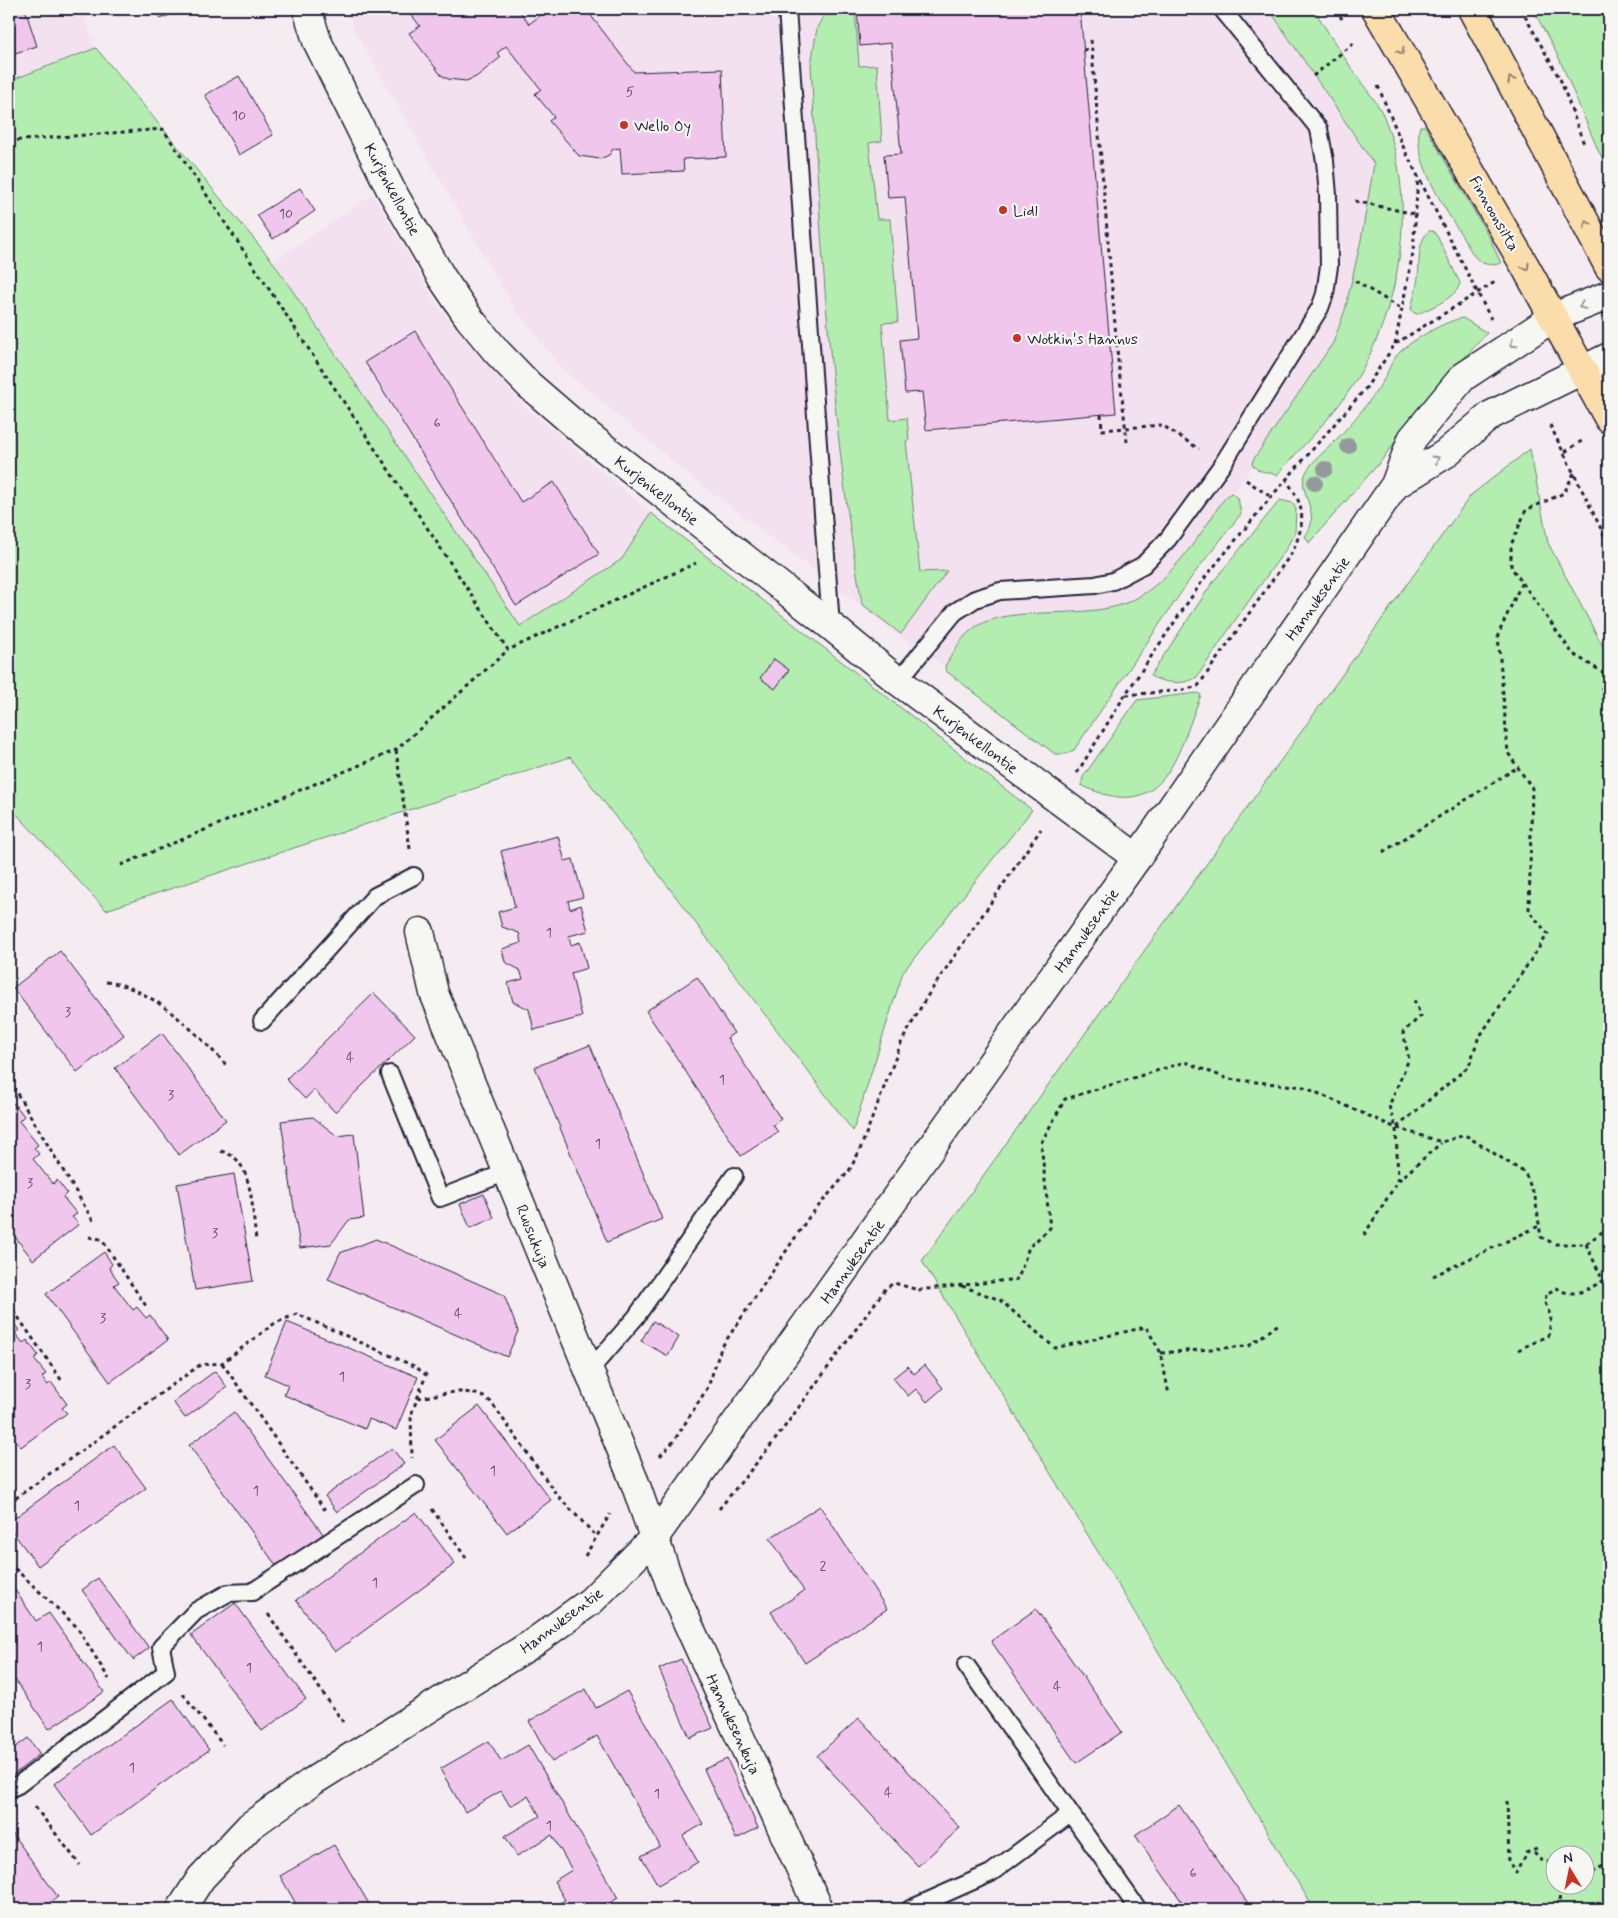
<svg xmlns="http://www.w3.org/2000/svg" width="1618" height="1918" font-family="Mynerve,sans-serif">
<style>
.built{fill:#f4e1f0}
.green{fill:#b4edb0;stroke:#6b8876;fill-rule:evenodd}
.building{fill:#f0c6ed;stroke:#22223b}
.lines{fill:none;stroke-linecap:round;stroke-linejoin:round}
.lane-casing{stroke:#22223b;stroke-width:20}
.street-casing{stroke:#22223b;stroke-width:31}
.secondary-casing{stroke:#22223b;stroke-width:31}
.primary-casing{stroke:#22223b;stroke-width:31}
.path{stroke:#22223b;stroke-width:3;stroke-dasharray:4 4;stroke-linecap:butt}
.lane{stroke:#f6f6f2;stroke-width:16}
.street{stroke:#f6f6f2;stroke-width:28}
.secondary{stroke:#f6f6f2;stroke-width:28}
.primary{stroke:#fbddab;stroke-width:28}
.tree{fill:#95999d}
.oneway{stroke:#8e8073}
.oneway2{stroke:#9797a0}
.poi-dot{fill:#c8321e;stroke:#f6f6f2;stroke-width:2}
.labels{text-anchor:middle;stroke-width:4.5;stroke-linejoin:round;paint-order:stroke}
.number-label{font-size:14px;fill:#564b68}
.poi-label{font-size:16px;fill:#22223b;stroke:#f6f6f2;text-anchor:start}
.street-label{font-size:16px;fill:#22223b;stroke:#f6f6f2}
</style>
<rect width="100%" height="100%" fill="#f5ecf1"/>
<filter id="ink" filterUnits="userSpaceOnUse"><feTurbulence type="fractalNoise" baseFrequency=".02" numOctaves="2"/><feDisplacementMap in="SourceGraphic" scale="10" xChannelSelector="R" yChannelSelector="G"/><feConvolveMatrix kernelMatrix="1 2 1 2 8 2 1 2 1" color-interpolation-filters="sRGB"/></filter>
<g filter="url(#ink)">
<path class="built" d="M 9,9 L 81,9 L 96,48 L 9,81 Z
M 346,9 L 1269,9 L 1374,164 L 1361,240 L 1345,310 L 1329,353 L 1089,708 L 1062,743 L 899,636 L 685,472 L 561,368 L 514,308 L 354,30 Z
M 373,194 L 437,306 L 522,404 L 651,513 L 622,559 L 520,627 L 273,262 Z"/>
<path class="green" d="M 827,9 L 855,9 L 859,66 L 877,65 L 882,141 L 869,143 L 877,219 L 890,219 L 898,322 L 882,323 L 890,420 L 907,418 L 909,440 L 906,441 L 920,572 L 947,571 L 901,634 L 862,604 C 831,427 821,244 811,65 L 817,28 Z
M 1269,9 L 1314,9 C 1328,33 1343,56 1359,79 C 1367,91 1379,104 1384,117 C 1419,203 1401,308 1353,385 C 1332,418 1302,446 1277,475 L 1258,470 L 1252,464 L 1253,460 L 1333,343 L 1345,310 L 1361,240 L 1374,164 Z
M 1533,9 L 1608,9 L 1609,170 L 1598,150 L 1559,58 Z
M 96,48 L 273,262 L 520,626 L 622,559 L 651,513 L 1032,810 L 903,972 L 853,1131 L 570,757 L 106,910 L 9,806 L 9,81 Z
M 1420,126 L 1425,126 L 1489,237 L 1501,263 C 1494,266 1485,265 1479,261 C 1473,256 1468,246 1464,239 C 1447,212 1411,159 1420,126 Z
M 1429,231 L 1433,231 L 1437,236 L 1460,283 C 1456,299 1431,307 1418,314 L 1414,313 L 1411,309 C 1413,299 1417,288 1418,277 C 1420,262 1417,242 1429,231 Z
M 1463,318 L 1487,333 L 1422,405 L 1381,461 L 1309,543 L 1305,536 C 1322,516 1300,495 1304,478 C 1307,464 1326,451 1335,441 C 1352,423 1370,402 1383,381 C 1388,372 1392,359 1400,352 C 1412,340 1447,320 1463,318 Z
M 1530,449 L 1548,543 L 1609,658 L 1609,1909 L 1314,1909 L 922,1261 L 1471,495 ZM 1556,1856 L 1586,1856 L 1586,1886 L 1556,1886 Z
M 1231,493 L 1238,498 L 1241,514 L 1193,575 L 1074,750 L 1066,754 L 1055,754 L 946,671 L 945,666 C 952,655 959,641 969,632 C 1003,600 1090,624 1135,599 C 1166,582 1186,554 1206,526 C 1213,517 1221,499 1231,493 Z
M 1280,500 L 1293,503 L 1296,509 L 1295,532 L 1286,549 L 1236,619 L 1197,677 C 1184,686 1164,683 1150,676 L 1213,582 Z
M 1198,693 L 1201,695 C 1176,757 1165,826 1081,785 L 1083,777 L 1137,700 Z"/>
<path class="building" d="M 9,9 L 25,9 L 37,46 L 9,55 Z
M 156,9 L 184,9 L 160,19 Z
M 407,9 L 518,9 L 529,24 L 549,9 L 586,9 L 634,72 L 722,69 L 726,157 L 683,159 L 684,171 L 622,174 L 620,148 L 613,149 L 609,155 L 600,159 L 579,156 L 549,121 L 554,117 L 535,94 L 541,89 L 506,46 L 497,53 L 501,57 L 476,77 L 466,81 L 448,79 L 441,75 L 409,33 L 420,26 Z
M 857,9 L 1080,9 L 1116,413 L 926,430 L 922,392 L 905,393 L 900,340 L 917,338 L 905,197 L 888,198 L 884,155 L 901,154 L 891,43 L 860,46 Z
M 239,76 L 273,135 L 239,155 L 205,95 Z
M 300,188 L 315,211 L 273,239 L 257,215 Z
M 415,331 L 521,502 L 554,482 L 599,554 L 516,606 L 365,362 Z
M 774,659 L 789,670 L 775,689 L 760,678 Z
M 558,836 L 565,861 L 573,859 L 583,897 L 568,901 L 570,909 L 581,905 L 588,931 L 569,936 L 571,945 L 580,942 L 587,968 L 571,973 L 582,1017 L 534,1030 L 529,1009 L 513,1002 L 508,983 L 523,979 L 520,970 L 505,962 L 502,949 L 521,943 L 519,933 L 502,927 L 498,912 L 515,907 L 501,851 Z
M 60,951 L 124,1035 L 77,1072 L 13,988 Z
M 697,977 L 734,1033 L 727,1038 L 781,1119 L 773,1125 L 778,1132 L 741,1156 L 646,1011 Z
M 374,993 L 415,1035 L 335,1112 L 314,1090 L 305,1099 L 286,1079 Z
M 162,1033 L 226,1120 L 179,1155 L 115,1068 Z
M 590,1045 L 662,1219 L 607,1242 L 535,1067 Z
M 14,1103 L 24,1116 L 19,1121 L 38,1145 L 34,1148 L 39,1154 L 33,1159 L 53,1184 L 57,1180 L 67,1193 L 63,1197 L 77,1214 L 72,1217 L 79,1224 L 33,1260 L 9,1229 L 9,1108 Z
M 313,1117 L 337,1136 L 354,1134 L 364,1218 L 349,1220 L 331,1244 L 300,1248 L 281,1121 Z
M 234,1174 L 253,1281 L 195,1290 L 177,1184 Z
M 484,1194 L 494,1218 L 470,1228 L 460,1204 Z
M 376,1239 L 504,1295 L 518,1331 L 507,1357 L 328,1279 L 340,1253 Z
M 104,1252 L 112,1264 L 109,1268 L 119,1282 L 114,1285 L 133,1310 L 137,1307 L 146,1318 L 150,1315 L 168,1340 L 110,1382 L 46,1294 Z
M 9,1317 L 19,1330 L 15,1333 L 23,1343 L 27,1340 L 38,1355 L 34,1359 L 46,1374 L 42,1377 L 48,1385 L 51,1382 L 67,1404 L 62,1408 L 67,1413 L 21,1447 L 9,1431 Z
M 653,1321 L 679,1337 L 668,1356 L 641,1341 Z
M 287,1322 L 418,1377 L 396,1430 L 369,1419 L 365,1429 L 284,1395 L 288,1385 L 265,1375 Z
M 925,1365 L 943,1388 L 927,1402 L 916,1389 L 908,1396 L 893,1378 L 908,1366 L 914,1374 Z
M 215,1371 L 227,1387 L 185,1418 L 173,1402 Z
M 479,1406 L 551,1500 L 507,1533 L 435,1440 Z
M 234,1412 L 323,1534 L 278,1568 L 189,1445 Z
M 114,1445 L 146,1488 L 38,1566 L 9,1527 L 9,1522 Z
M 392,1448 L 404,1464 L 337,1512 L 325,1496 Z
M 820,1506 L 887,1609 L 805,1663 L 771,1612 L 804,1591 L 770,1538 Z
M 416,1512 L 455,1564 L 335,1652 L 296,1600 Z
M 98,1578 L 149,1648 L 133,1660 L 82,1590 Z
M 9,1581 L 36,1621 L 49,1613 L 104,1692 L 49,1729 L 9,1671 Z
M 235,1603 L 306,1699 L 262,1731 L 191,1635 Z
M 1036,1609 L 1122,1732 L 1076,1763 L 991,1641 Z
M 681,1659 L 713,1728 L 690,1738 L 659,1669 Z
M 586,1689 L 596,1708 L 627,1691 L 703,1824 L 683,1836 L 698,1862 L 658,1885 L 641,1856 L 660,1846 L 597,1736 L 552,1762 L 529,1721 Z
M 173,1699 L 209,1750 L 91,1835 L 54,1784 Z
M 859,1718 L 960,1828 L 918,1866 L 817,1756 Z
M 28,1738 L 40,1754 L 12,1776 L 9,1771 L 9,1752 Z
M 489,1741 L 501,1761 L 528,1745 L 618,1898 L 599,1909 L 549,1909 L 565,1900 L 554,1881 L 572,1870 L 552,1835 L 517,1856 L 505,1836 L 540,1816 L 528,1796 L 510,1806 L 501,1791 L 465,1812 L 440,1769 Z
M 727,1759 L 758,1828 L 736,1839 L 704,1769 Z
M 1179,1805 L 1252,1909 L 1187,1909 L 1135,1835 Z
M 9,1829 L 58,1897 L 40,1909 L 9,1909 Z
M 334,1845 L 372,1909 L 299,1909 L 280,1876 Z"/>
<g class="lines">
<defs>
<path id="lane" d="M 787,9 L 831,626
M 898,681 L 955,612 L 975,599 L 1000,591 L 1095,585 L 1113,581 L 1143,565 L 1168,539 L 1222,465 L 1320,308 L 1325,294 L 1329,266 L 1328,195 L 1325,161 L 1319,129 L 1222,9
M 262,1021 L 375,896 L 414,876
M 390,1074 L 440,1198 L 507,1172
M 589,1371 L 636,1317 L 734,1176
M 966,1665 L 1138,1909
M 9,1789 L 18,1785 L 166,1672 L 161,1647 L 196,1611 L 228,1593 L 252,1592 L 416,1485
M 910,1909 L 991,1873 L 1070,1814"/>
<path id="street" d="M 307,9 L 317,41 L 390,188 L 442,278 L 469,318 L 497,352 L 529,385 L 580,429 L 831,626 L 898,681 L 1137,858
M 420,932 L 434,993 L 635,1483 L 672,1589 L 819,1909"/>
<path id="secondary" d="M 1395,485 L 1445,454 L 1491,415 L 1609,357
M 181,1909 L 201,1878 L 250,1826 L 310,1783 L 530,1645 L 591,1601 L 654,1538 L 1137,858 L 1273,661 L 1395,485 L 1412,439 L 1463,377 L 1554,317 L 1609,295"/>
<path id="primary" d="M 1376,9 L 1525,266 L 1609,419
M 1472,9 L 1609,267"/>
</defs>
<use href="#lane" class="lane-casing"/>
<use href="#street" class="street-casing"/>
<use href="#secondary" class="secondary-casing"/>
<use href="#primary" class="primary-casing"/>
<path class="path" d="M 1336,9 L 1342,19
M 1521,9 L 1561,81 L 1584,144
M 1091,40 L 1118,360 L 1127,442
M 1083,50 L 1092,49
M 1313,76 L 1355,42
M 1378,86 L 1405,151 L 1491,319
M 9,141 L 163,129 L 508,650 L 696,563
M 1604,180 L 1609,188
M 1355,201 L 1415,214
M 1355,281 L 1402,309
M 1395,344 L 1413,252 L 1418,177
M 1101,414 L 1102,430 L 1162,425 L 1199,449
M 1550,425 L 1609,545
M 1565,452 L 1583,440
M 1574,473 L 1564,493 L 1526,510 L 1511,545 L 1511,567 L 1573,654 L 1609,676
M 1246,480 L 1271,497
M 1609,684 L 1602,688 L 1609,704
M 1126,695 L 1183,690 L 1198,686 L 1293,551 C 1305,522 1306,508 1287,481
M 396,750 L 410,849
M 1077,773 L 1125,695 L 1203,580 L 1271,497 L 1366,388 L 1395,344 L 1495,282
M 1383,852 L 1518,767
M 121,865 L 396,750 L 508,650
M 106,982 C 151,986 198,1034 227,1066
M 9,1080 L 94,1222
M 1397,1128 L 1442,1142 L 1465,1135 L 1525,1173 L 1535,1197 L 1541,1237 L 1555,1244 L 1586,1244 L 1609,1227
M 221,1151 C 226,1153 232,1155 235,1158 C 253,1174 253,1218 256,1241
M 1398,1181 L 1396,1128 L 1389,1106 L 1409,1059 L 1403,1032 L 1421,1016 L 1414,1000
M 1364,1235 L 1398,1181 L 1441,1143
M 89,1237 L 100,1239 L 104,1243 L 148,1309
M 1586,1244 L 1603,1281
M 1433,1276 L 1539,1226
M 962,1286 L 1000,1300 L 1055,1348 L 1146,1327 L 1161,1353 L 1169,1395
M 9,1304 L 62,1381
M 1518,1350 L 1549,1335 L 1551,1317 L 1545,1303 L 1546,1294 L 1557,1288 C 1575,1301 1592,1286 1609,1278
M 1161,1353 L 1249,1346 L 1280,1323
M 222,1363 L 325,1510
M 418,1398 C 444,1394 470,1385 491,1402 L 557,1495 L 597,1537
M 660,1456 L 674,1441 L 708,1387 L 721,1348 L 809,1217 L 849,1171 L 859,1152 L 902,1041 L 926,998 L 1041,829
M 9,1503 L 200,1365 L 222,1363 L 275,1323 L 297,1314 L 416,1367 L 426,1375 L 411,1415 L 412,1458
M 432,1509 L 466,1558
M 719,1509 L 772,1444 L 886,1288 L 894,1283 L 918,1290 L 1018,1279 L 1029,1247 L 1050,1228 L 1041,1143 L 1065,1099 L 1185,1062 L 1228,1079 L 1304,1087 L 1396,1128 L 1469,1066 L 1478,1039 L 1548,934 L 1529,911 L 1532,788 L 1508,753 L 1498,635 L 1522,582
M 585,1556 L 610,1514
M 9,1563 L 77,1627 L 109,1679
M 268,1614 L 343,1722
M 183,1694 L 223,1745
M 1507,1801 L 1509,1862 L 1516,1873 L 1526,1853 L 1537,1849 L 1535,1854 L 1541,1860 L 1556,1864
M 35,1807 L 80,1865
M 1586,1877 L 1609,1862
M 1558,1909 L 1561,1886"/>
<use href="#lane" class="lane"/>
<use href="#street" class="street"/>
<use href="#secondary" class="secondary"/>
<use href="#primary" class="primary"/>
</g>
<g class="tree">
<circle cx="1348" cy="446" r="8"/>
<circle cx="1325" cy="469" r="8"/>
<circle cx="1315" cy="483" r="8"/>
</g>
<defs><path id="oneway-chevron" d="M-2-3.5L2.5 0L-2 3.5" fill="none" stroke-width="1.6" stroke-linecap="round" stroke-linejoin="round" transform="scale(1.25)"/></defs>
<g class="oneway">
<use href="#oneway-chevron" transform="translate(1401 51) rotate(60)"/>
<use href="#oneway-chevron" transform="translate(1511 80) rotate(-118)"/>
<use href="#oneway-chevron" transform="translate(1587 224) rotate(-118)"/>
<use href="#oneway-chevron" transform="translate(1526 267) rotate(60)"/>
</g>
<g class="oneway2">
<use href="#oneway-chevron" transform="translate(1582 306) rotate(158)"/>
<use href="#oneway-chevron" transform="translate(1513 344) rotate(147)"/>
<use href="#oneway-chevron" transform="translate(1436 459) rotate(-32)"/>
</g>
</g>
<g class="poi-dot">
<circle cx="624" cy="125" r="5"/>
<circle cx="1003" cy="210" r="5"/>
<circle cx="1017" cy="338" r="5"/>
</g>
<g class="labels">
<g class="number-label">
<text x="630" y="96">5</text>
<text x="239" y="120">10</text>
<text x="286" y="218">10</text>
<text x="437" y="427">6</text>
<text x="549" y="937">1</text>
<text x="68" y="1016">3</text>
<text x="350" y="1062">4</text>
<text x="722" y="1084">1</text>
<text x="171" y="1099">3</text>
<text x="598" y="1148">1</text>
<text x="30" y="1187">3</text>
<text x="215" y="1237">3</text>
<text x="458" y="1318">4</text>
<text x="103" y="1322">3</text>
<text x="342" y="1381">1</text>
<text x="28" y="1388">3</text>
<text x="493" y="1475">1</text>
<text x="256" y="1495">1</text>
<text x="77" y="1510">1</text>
<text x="823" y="1570">2</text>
<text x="375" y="1587">1</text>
<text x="40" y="1651">1</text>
<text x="249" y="1672">1</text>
<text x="1057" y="1691">4</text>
<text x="132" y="1772">1</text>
<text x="888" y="1797">4</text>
<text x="657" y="1798">1</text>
<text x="549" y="1830">1</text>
<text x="1193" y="1877">6</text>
</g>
<g class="poi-label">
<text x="634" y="131">Wello Oy</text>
<text x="1013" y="216">Lidl</text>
<text x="1027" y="344">Wotkin's Hannus</text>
</g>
<g class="street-label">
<text transform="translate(393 189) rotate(62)" y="6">Kurjenkellontie</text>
<text transform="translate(1495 213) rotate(60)" y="6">Finnoonsilta</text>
<text transform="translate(657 490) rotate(38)" y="6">Kurjenkellontie</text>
<text transform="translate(1317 598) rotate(-55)" y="6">Hannuksentie</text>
<text transform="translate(976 739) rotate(37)" y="6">Kurjenkellontie</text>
<text transform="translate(1086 930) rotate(-55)" y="6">Hannuksentie</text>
<text transform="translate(534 1236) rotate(68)" y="6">Ruusukuja</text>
<text transform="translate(852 1261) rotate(-55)" y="6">Hannuksentie</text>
<text transform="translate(561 1620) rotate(-37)" y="6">Hannuksentie</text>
<text transform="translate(734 1724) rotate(65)" y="6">Hannuksenkuja</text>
</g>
</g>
<rect width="1618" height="1918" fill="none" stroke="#f6f6f2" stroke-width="30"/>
<rect x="15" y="15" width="1588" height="1888" fill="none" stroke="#22223b" stroke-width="2" filter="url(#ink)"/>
<g transform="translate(1570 1870) rotate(350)"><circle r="24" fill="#f6f6f2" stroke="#a1a1a9"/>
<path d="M0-4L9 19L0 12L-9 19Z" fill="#c8321e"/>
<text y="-8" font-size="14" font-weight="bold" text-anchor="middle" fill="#22223b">N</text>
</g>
</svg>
